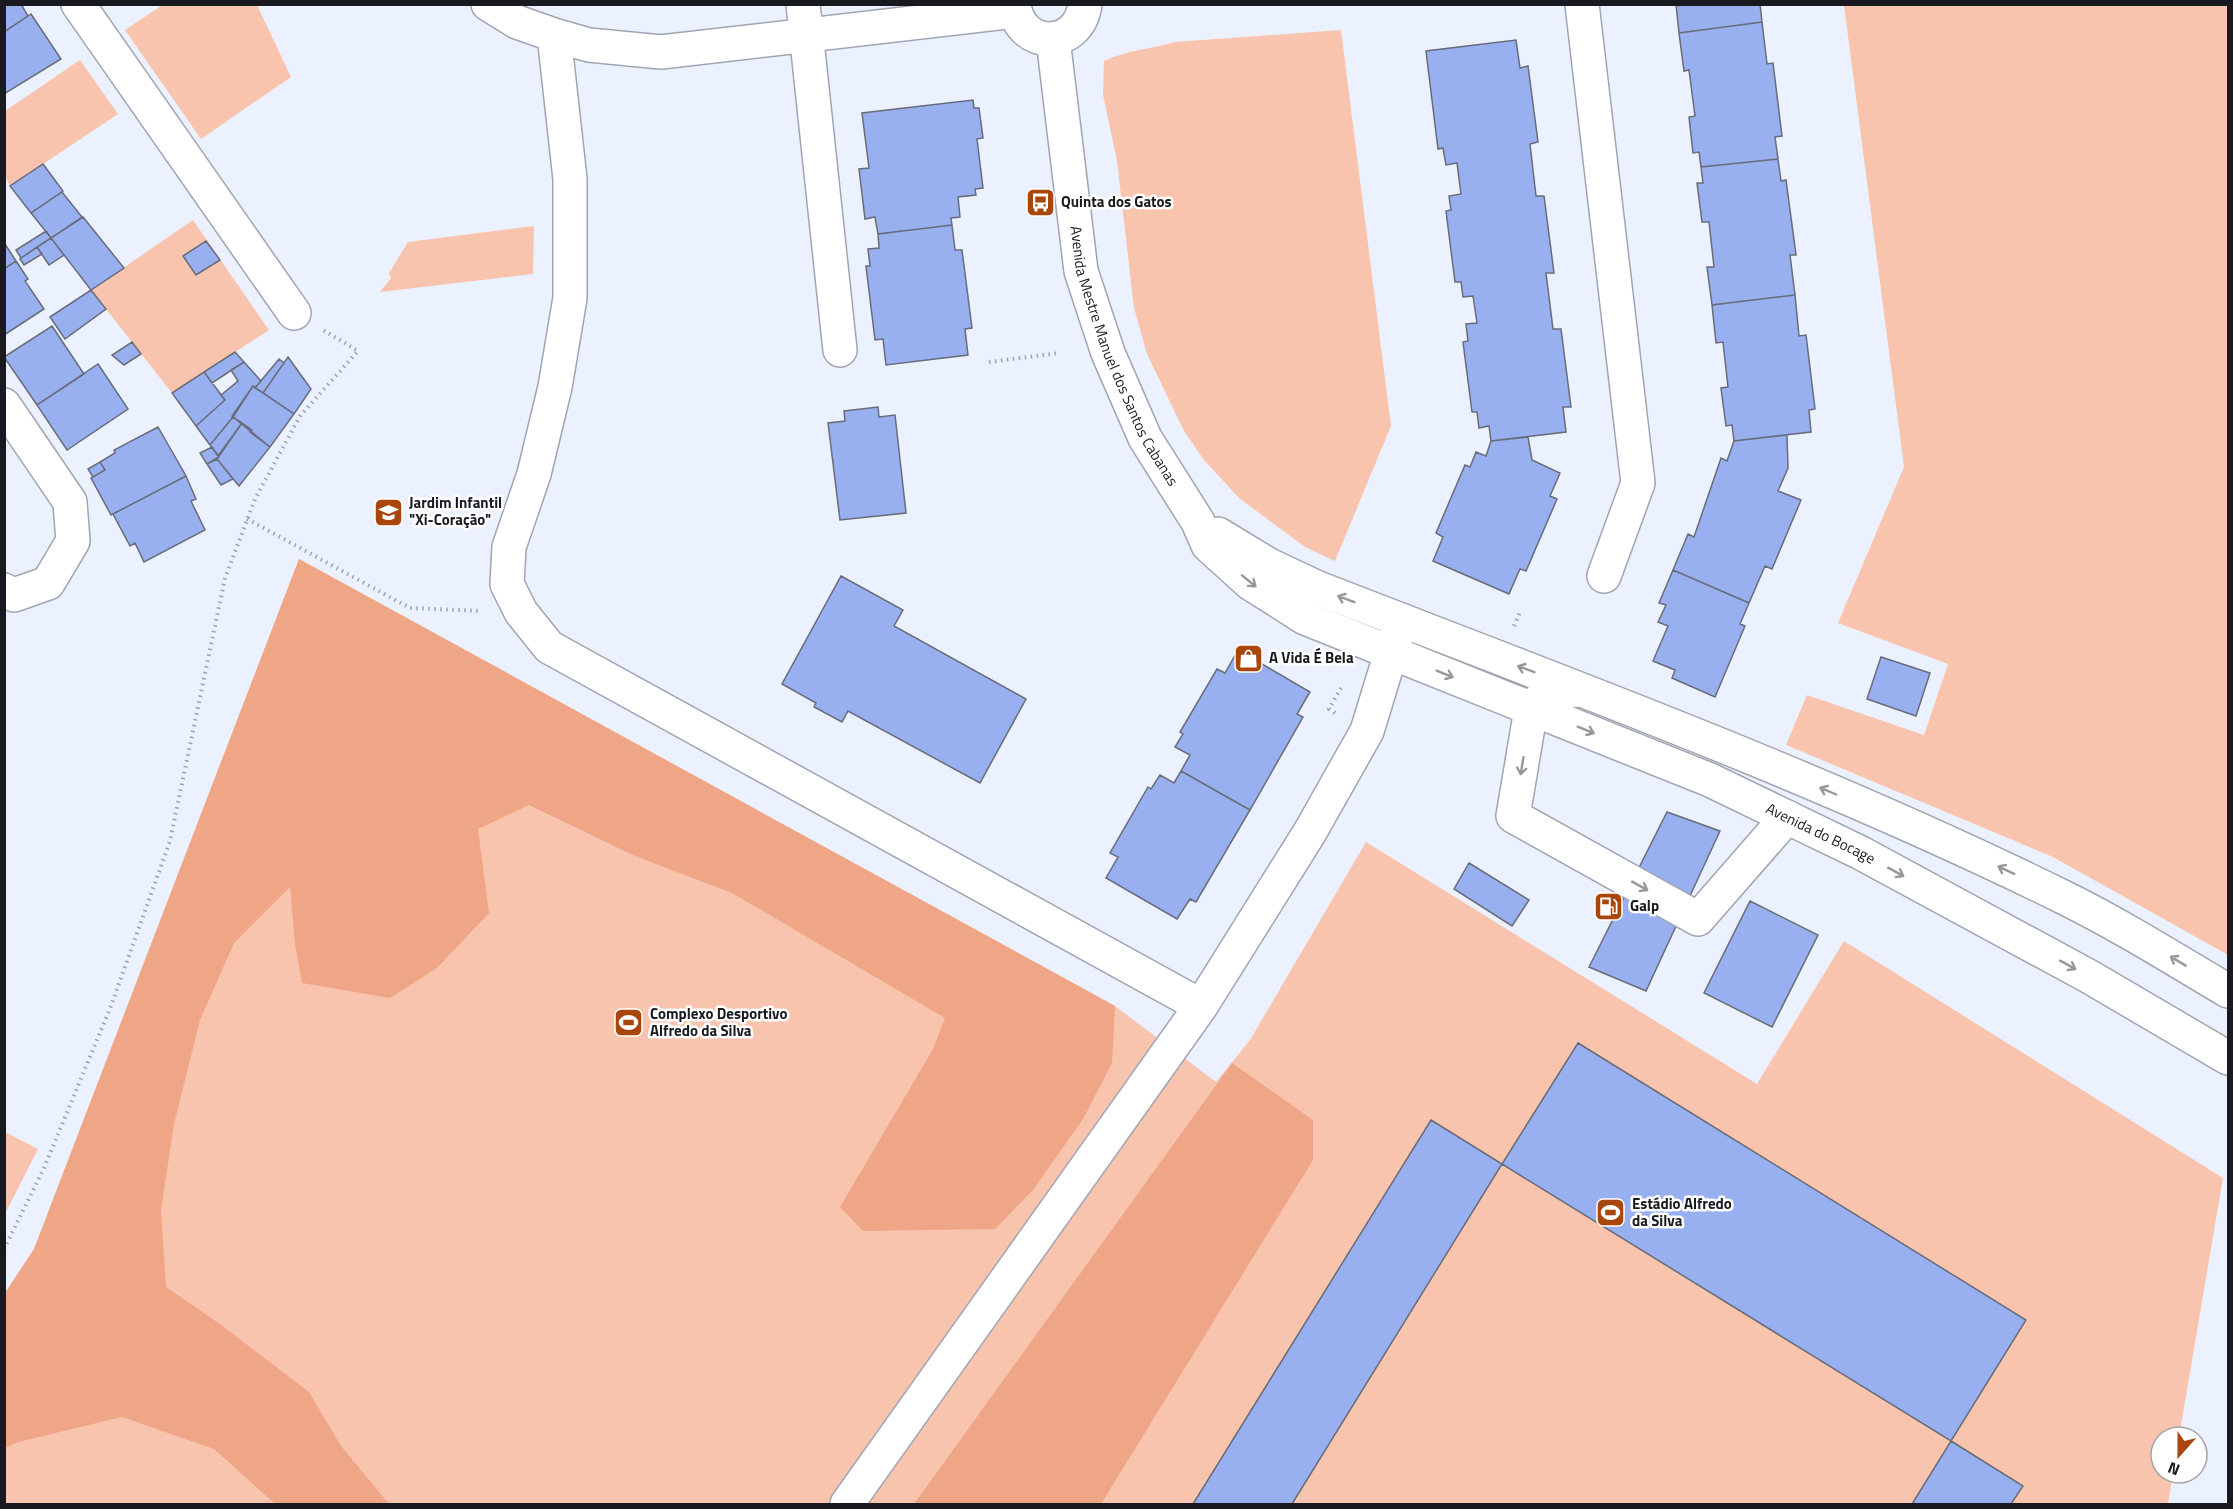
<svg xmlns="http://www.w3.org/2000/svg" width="2233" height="1509" font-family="'Titillium Web',sans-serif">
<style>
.green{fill:#f8c4ae}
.forest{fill:#efa686}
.building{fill:#98aff0;stroke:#686c78;stroke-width:1.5}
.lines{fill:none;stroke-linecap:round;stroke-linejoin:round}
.minor-casing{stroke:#a1a5b2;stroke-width:36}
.major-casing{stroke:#a1a5b2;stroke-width:36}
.path{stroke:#9ea1ac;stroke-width:4;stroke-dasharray:1.5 4.5;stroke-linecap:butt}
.minor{stroke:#fff;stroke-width:33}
.major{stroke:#fff;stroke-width:33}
.oneway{stroke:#98989a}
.labels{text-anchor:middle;stroke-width:5;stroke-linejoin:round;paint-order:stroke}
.poi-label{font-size:15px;font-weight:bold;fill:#191a1f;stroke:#fff;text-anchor:start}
.street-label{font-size:15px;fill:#191a1f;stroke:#fff}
</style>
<rect width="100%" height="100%" fill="#ecf1ff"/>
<path class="green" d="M 164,4 L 257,5 L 291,77 L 201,139 L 125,30 Z
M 1844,5 L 2228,5 L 2228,955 L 2053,857 L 1786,745 L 1807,695 L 1924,735 L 1948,664 L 1838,623 L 1904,467 Z
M 1341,30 L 1391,426 L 1335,561 L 1305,547 L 1239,498 L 1204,460 L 1184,431 L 1147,354 L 1134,308 L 1117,161 L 1103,95 L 1104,61 C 1127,50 1151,49 1175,42 Z
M 80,60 L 118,114 L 10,186 L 5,177 L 5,111 Z
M 193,220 L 269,330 L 172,393 L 91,290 Z
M 534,226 L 533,274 L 380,292 L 391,278 L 389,273 L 408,242 Z
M 299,559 L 1115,1006 L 1216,1082 L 1250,1040 L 1366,842 L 1757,1084 L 1844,941 L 2223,1178 L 2179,1437 L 2161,1437 L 2161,1473 L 2173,1473 L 2168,1504 L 5,1504 L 5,1293 L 34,1249 Z
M 5,1132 L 38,1149 L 5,1214 Z"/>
<path class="forest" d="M 299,559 L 1115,1006 L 1112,1063 L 1083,1119 L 1033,1190 L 995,1229 L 863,1231 L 840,1207 L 933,1049 L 945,1018 L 732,893 L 635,856 L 529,805 L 478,829 L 489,913 L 437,968 L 390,998 L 302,983 L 295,944 L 290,887 L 234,943 L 200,1020 L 174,1124 L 161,1210 L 166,1287 L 220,1324 L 309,1392 L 341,1446 L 389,1504 L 275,1504 L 214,1449 L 122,1417 L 18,1442 L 5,1448 L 5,1293 L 34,1249 Z
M 1232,1063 L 1313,1120 L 1313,1160 L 1101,1504 L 914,1504 Z"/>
<path class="building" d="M 4,4 L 21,4 L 28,16 L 4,32 Z
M 1676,4 L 1760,4 L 1762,22 L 1679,33 Z
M 31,14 L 61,59 L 4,94 L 4,32 Z
M 1762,22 L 1767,64 L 1773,63 L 1782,136 L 1775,137 L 1778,159 L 1701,167 L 1699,152 L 1693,153 L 1689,117 L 1695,116 L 1689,70 L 1684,71 L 1679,33 Z
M 1516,40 L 1520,68 L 1528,66 L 1538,142 L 1530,144 L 1536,196 L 1544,196 L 1554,273 L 1546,273 L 1553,329 L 1561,329 L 1571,407 L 1563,407 L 1566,432 L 1491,441 L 1489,426 L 1479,428 L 1477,412 L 1472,412 L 1463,342 L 1468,341 L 1466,324 L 1477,323 L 1473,296 L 1463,297 L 1461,282 L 1455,282 L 1446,211 L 1451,210 L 1449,196 L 1461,194 L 1457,163 L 1446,165 L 1443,148 L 1438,149 L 1426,51 Z
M 973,100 L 974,108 L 979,108 L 983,138 L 977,139 L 983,188 L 975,189 L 976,195 L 958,197 L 960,217 L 951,218 L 952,225 L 878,234 L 875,217 L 865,219 L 859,169 L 869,168 L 862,113 Z
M 1778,159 L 1781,181 L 1786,180 L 1796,255 L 1790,255 L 1795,295 L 1712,305 L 1707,267 L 1714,267 L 1709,222 L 1702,222 L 1697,183 L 1703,183 L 1701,167 Z
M 43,164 L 63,191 L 31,213 L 10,186 Z
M 62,192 L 82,217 L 51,238 L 31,213 Z
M 83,217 L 124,268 L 91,290 L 51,238 Z
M 952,225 L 955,250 L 962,250 L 972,328 L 965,329 L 968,355 L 886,365 L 883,339 L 875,340 L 866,266 L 870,266 L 868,249 L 879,248 L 878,234 Z
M 46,231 L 51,238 L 21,258 L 16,250 Z
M 51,238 L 64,255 L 49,265 L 37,247 Z
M 206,241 L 220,260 L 196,275 L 183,256 Z
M 5,244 L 16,261 L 4,269 L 4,244 Z
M 37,247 L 42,254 L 24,265 L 20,259 Z
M 16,261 L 28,279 L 25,281 L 44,309 L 4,335 L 4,269 Z
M 91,290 L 106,309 L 65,339 L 50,317 Z
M 1795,295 L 1799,336 L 1806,335 L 1815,409 L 1809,410 L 1811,432 L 1734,441 L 1732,425 L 1726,426 L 1721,388 L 1728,387 L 1723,342 L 1716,343 L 1712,305 Z
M 52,326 L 84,374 L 37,405 L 4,357 Z
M 132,342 L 141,354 L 124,365 L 112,355 Z
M 235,352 L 244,362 L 212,383 L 204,372 Z
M 288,357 L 311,389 L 294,414 L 263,393 Z
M 279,359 L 284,363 L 263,393 L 255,388 Z
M 244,362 L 261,381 L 255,388 L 253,386 L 233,417 L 210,445 L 196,426 L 225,400 L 221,395 L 238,381 L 231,370 Z
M 98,364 L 128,409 L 67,450 L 37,405 Z
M 204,372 L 225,400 L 196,426 L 172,393 Z
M 253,386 L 294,414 L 270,447 L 232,416 Z
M 878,407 L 879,417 L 895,415 L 906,513 L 840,520 L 828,423 L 845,421 L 844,411 Z
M 233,417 L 242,423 L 218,456 L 210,445 Z
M 242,423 L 252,430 L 250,432 L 270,447 L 239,486 L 217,459 Z
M 158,427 L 186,476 L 111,515 L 91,478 L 105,470 L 100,462 L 115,453 L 114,450 Z
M 1787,435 L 1788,468 L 1778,491 L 1801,500 L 1772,569 L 1765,566 L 1749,603 L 1673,570 L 1688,534 L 1694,537 L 1721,458 L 1727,461 L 1734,441 Z
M 1528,437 L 1532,460 L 1560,473 L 1550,496 L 1557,499 L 1526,571 L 1520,569 L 1509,594 L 1433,561 L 1443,537 L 1436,533 L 1465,465 L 1470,467 L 1476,452 L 1486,456 L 1491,441 Z
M 212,447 L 219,457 L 207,464 L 200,453 Z
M 217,459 L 233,479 L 221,485 L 207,464 Z
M 100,462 L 105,470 L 93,477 L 88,469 Z
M 186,476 L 196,499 L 191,501 L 205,530 L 144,562 L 135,543 L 130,546 L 113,514 Z
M 1673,570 L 1749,603 L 1740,624 L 1745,626 L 1715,697 L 1672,678 L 1675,670 L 1653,661 L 1668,626 L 1658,622 L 1666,605 L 1659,603 Z
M 841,576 L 903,610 L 894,626 L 1026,699 L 980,783 L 848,711 L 842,722 L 814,707 L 816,703 L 782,684 Z
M 1238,650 L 1310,692 L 1297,714 L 1303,717 L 1250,810 L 1181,771 L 1190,755 L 1175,747 L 1183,734 L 1180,732 L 1217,669 L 1225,673 Z
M 1881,657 L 1930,673 L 1916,716 L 1867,699 Z
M 1181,771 L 1250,810 L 1196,902 L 1190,899 L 1177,919 L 1106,878 L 1118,857 L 1110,853 L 1148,787 L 1151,789 L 1160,775 L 1174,783 Z
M 1667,812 L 1720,831 L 1646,991 L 1589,967 Z
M 1469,863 L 1529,900 L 1512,926 L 1454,889 Z
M 1750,901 L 1818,935 L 1772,1027 L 1704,993 Z
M 1578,1043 L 2026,1320 L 1951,1441 L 1502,1164 Z
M 1431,1120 L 1502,1164 L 1292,1504 L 1193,1504 Z
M 1951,1441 L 2023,1486 L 2011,1504 L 1912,1504 Z"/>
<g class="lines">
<defs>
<path id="minor" d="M 78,4 L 294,313
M 488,4 L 517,22 L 554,35 L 589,45 L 661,52 L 1015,11
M 803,4 L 840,350
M 1582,4 L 1638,483 L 1604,576
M 554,35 L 570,179 L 570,298 L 555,387 L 534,474 L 509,547 L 507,584 L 521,612 L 549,647 L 1201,1006
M 4,405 L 70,502 L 73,541 L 48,583 L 14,595 L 4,590
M 1581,690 L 1547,692 L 1531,709 L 1513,816 L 1698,919 L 1787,817
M 847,1504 L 1201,1006 L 1310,832 L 1367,731 L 1401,620"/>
<g id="major">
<path d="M 1014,4 C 1019,50 1079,51 1085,4"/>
<path id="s1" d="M 1053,39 L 1081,271 L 1108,353 L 1145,438 L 1198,522 L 1208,545 L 1250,583 L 1305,618 L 1710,780 L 1861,853 L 2090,977 L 2228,1058"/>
<path d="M 1218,534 L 1269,565 L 1318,588 C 1568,685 1822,778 2063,897 C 2120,925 2174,959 2228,991"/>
</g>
</defs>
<use href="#minor" class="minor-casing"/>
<use href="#major" class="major-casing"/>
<path class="path" d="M 989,362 L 1059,353
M 247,519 L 410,608 L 482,611
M 1514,626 L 1521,610
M 1335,713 L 1329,709 L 1341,688
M 4,1249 L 44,1168 L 111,1006 L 170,841 L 225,578 L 255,499 L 300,416 L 358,351 L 323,330"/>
<use href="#minor" class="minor"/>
<use href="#major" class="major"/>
</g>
<defs><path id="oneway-shaft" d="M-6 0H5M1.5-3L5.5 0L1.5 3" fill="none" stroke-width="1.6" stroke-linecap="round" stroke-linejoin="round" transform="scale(1.5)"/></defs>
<g class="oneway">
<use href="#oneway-shaft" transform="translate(1249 581) rotate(39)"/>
<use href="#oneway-shaft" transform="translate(1346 599) rotate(-159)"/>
<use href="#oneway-shaft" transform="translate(1526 669) rotate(-159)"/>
<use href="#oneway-shaft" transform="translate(1445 674) rotate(22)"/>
<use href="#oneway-shaft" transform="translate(1586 730) rotate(22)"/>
<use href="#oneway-shaft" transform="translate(1522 766) rotate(99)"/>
<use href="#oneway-shaft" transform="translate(1828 791) rotate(-157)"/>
<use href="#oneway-shaft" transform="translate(2006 870) rotate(-155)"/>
<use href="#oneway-shaft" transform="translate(1896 872) rotate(29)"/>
<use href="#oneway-shaft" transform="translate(1640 886) rotate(29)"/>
<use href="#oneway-shaft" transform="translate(2178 961) rotate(-149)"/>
<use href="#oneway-shaft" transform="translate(2068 965) rotate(29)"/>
</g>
<defs>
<symbol id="bus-square" viewBox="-11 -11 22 22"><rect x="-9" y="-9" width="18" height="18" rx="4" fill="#a9460c" stroke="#fff"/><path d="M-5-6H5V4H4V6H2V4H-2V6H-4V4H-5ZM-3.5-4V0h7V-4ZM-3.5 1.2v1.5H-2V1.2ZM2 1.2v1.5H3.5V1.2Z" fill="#fff"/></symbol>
<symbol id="school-square" viewBox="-11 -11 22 22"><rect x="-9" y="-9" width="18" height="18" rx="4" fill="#a9460c" stroke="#fff"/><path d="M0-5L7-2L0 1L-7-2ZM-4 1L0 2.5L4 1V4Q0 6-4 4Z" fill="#fff"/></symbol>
<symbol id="shop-square" viewBox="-11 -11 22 22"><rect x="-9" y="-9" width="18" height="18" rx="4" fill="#a9460c" stroke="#fff"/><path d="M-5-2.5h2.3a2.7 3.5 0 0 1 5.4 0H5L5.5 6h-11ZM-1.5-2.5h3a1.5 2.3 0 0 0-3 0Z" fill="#fff"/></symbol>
<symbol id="fuel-square" viewBox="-11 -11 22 22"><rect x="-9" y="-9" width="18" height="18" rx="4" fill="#a9460c" stroke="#fff"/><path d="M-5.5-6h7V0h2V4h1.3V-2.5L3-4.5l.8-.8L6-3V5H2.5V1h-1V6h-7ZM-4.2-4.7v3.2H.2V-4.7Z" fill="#fff"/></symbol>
<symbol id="stadium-square" viewBox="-11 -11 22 22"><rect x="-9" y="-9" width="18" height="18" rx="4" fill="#a9460c" stroke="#fff"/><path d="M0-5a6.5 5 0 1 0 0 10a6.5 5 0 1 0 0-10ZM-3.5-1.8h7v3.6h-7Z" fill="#fff"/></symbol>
</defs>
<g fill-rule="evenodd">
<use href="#bus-square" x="1024" y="186" width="33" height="33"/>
<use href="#school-square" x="372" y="496" width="33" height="33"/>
<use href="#shop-square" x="1232" y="642" width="33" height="33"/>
<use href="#fuel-square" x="1592" y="890" width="33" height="33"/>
<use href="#stadium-square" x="612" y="1006" width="33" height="33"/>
<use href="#stadium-square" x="1594" y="1196" width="33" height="33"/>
</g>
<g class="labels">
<g class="poi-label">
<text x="1061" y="207">Quinta dos Gatos</text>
<text x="409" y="508">Jardim Infantil<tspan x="409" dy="17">"Xi-Coração"</tspan></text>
<text x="1269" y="663">A Vida É Bela</text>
<text x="1630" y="911">Galp</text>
<text x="650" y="1019">Complexo Desportivo<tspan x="650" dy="17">Alfredo da Silva</tspan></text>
<text x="1632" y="1209">Estádio Alfredo<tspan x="1632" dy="17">da Silva</tspan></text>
</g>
<g class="street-label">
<text dy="5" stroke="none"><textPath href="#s1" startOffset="328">Avenida Mestre Manuel dos Santos Cabanas</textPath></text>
<text dy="5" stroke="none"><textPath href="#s1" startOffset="1218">Avenida do Bocage</textPath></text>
</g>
</g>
<rect width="2233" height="1509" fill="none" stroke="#191a1f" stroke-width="12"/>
<g transform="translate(2179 1455) rotate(201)"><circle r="28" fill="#ffffff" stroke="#a3a3a5" stroke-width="1.5"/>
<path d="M0-4.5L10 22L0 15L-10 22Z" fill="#a9460c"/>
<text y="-9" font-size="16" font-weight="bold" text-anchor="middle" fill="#191a1f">N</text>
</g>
</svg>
